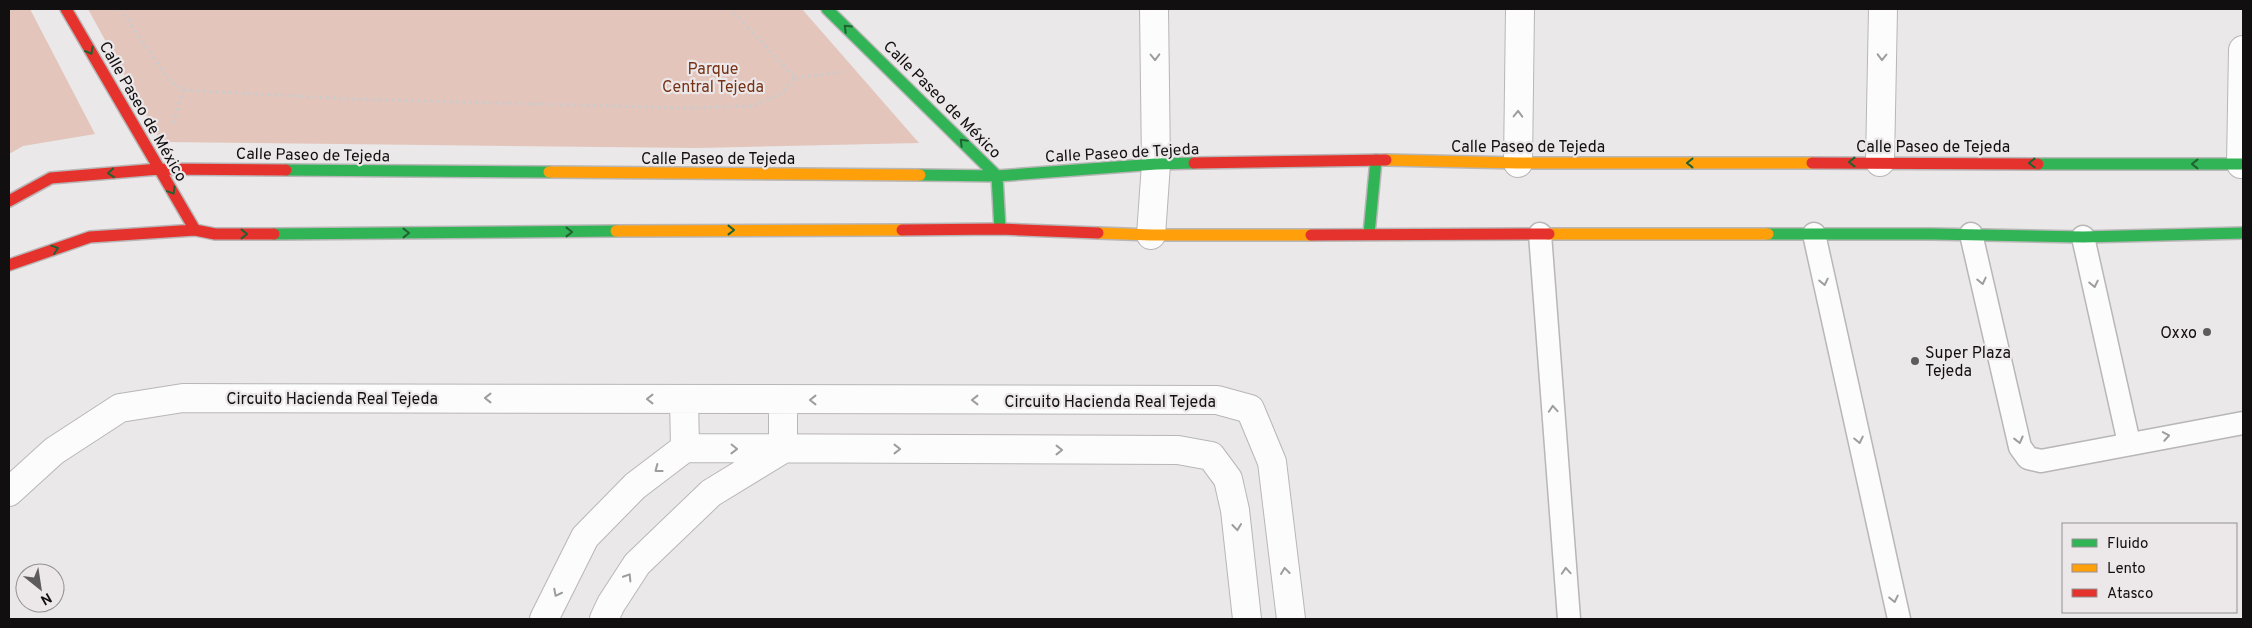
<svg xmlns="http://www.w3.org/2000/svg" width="2252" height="628" font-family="Overpass,sans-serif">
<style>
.green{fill:#e3c5bb}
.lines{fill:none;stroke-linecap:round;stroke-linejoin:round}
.lane-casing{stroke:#b8b6b7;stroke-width:25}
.street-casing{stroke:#b8b6b7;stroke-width:30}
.fast-casing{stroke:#b8b6b7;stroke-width:14}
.slow-casing{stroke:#b8b6b7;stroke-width:14}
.jam-casing{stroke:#b8b6b7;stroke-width:14}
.path{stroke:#cccbcc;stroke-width:3;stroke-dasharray:2.5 4;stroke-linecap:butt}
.lane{stroke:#fcfcfc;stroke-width:22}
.street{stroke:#fcfcfc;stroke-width:28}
.fast{stroke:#30b455;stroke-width:11}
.slow{stroke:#ff9f0a;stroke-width:11}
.jam{stroke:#e5322d;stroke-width:11}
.oneway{stroke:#206232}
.oneway2{stroke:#9e9d9e}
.poi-dot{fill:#5d5b5c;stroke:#ece7e9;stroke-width:2}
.labels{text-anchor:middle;stroke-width:4.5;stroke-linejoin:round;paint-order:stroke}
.park-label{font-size:16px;fill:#763215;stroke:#ece7e9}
.street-label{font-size:16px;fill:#110f10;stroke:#ece7e9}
.poi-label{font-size:16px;fill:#110f10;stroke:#ece7e9;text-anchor:end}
</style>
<rect width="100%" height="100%" fill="#ebe8e9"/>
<path class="green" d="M 9,9 L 30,9 L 95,134 L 23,146 L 9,154 Z
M 88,9 L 802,9 L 919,143 L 696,148 L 161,142 Z"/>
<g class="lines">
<defs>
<path id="lane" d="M 1540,234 L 1569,619
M 1814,234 L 1899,619
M 1971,234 L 2020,447 L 2028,458 L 2041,461 L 2243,423
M 2083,237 L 2129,443"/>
<path id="street" d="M 1880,162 L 1883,9
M 1518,163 L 1520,9
M 2241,164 L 2243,50
M 1151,235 L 1156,164 L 1154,9
M 685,448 L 1178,450 L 1211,456 L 1228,479 L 1235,510 L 1247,619
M 9,492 L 54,451 L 120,408 L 183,398 L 1217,400 L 1250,409 L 1272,462 L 1291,619
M 544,619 L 585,537 L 635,486 L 685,448 L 684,399
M 604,619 L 611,604 L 637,564 L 711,493 L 783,449 L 783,400"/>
<path id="fast" d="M 827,9 L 997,176 L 1000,229
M 2038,164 L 2243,164
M 286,170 L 549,172
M 920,175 L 997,176 L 1156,164 L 1194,163
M 274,234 L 616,231
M 1369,234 L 1376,160
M 1768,234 L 1932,234 L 2083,237 L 2243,233"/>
<path id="slow" d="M 1386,160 L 1518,163 L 1812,163
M 549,172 L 920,175
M 616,231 L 902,230
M 1098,233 L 1151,235 L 1311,235
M 1549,234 L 1768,234"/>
<path id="jam" d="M 66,9 L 195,230
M 1194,163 L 1386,160
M 1812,163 L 2038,164
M 9,201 L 51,178 L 159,169 L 286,170
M 902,230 L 1000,229 L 1098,233
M 1311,235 L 1549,234
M 9,265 L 90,237 L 195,230 L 215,234 L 274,234"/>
</defs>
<use href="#lane" class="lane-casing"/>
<use href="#street" class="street-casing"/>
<use href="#fast" class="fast-casing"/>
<use href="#slow" class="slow-casing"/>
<use href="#jam" class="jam-casing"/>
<path class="path" d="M 120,9 L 169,80 L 183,90 L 350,99 L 685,108 L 753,106 L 782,93 L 795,78 L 731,9
M 795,78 L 842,72
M 173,123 L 183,90"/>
<use href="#lane" class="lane"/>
<use href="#street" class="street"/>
<use href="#fast" class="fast"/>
<use href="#slow" class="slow"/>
<use href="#jam" class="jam"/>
</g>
<defs><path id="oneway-chevron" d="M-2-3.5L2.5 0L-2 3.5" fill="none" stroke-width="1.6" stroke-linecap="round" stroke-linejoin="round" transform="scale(1.25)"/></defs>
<g class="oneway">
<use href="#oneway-chevron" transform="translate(847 28) rotate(-136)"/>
<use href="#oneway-chevron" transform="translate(90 51) rotate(60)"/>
<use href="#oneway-chevron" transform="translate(963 142) rotate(-135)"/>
<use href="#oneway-chevron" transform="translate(1852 162) rotate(180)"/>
<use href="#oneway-chevron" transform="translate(1690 163) rotate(180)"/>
<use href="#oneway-chevron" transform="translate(2032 163) rotate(-180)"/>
<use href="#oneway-chevron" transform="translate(2195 164) rotate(-180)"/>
<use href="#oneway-chevron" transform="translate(111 173) rotate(175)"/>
<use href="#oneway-chevron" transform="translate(172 191) rotate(59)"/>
<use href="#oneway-chevron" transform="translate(731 230)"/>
<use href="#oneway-chevron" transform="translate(569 232)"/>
<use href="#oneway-chevron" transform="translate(406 233)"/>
<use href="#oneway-chevron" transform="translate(244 234)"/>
<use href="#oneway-chevron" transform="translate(55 249) rotate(-19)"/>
</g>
<g class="oneway2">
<use href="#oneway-chevron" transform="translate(1155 57) rotate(89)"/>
<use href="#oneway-chevron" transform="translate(1882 57) rotate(91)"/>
<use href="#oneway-chevron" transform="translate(1518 114) rotate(-89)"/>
<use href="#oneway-chevron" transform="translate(1982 281) rotate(77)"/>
<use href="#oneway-chevron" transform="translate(1824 282) rotate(78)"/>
<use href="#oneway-chevron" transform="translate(2094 284) rotate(78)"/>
<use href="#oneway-chevron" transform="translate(488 398) rotate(-180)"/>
<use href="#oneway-chevron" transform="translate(650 399) rotate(-180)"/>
<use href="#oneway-chevron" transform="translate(813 400) rotate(180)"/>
<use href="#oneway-chevron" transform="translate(975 400) rotate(180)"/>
<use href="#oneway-chevron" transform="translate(1553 409) rotate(-94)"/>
<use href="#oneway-chevron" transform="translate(2166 436) rotate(-10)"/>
<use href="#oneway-chevron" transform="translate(1859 440) rotate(78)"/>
<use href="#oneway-chevron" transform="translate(2019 440) rotate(76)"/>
<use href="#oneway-chevron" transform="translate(734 449) rotate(1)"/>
<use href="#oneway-chevron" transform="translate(897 449)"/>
<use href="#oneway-chevron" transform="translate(1059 450)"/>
<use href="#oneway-chevron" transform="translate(658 469) rotate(143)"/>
<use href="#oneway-chevron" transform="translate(1237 527) rotate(84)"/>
<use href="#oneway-chevron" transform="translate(1285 571) rotate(-97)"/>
<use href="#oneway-chevron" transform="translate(1566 571) rotate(-94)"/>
<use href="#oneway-chevron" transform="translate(628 577) rotate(-58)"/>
<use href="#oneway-chevron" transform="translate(557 593) rotate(117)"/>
<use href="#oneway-chevron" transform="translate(1894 599) rotate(78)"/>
</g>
<g class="poi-dot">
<circle cx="2207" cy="332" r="5"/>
<circle cx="1915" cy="361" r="5"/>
</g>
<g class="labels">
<g class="park-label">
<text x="713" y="74">Parque<tspan x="713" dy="18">Central Tejeda</tspan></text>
</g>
<g class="street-label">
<text transform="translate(943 99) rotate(45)" y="6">Calle Paseo de México</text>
<text transform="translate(144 111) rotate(60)" y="6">Calle Paseo de México</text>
<text x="1528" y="152">Calle Paseo de Tejeda</text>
<text x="1933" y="152">Calle Paseo de Tejeda</text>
<text transform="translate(1122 152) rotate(-3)" y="6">Calle Paseo de Tejeda</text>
<text transform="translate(313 154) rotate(1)" y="6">Calle Paseo de Tejeda</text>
<text x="718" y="164">Calle Paseo de Tejeda</text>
<text x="332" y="404">Circuito Hacienda Real Tejeda</text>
<text x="1110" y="407">Circuito Hacienda Real Tejeda</text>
</g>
<g class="poi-label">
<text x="2197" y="338">Oxxo</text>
<text x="1925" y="358" text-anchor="start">Super Plaza<tspan x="1925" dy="18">Tejeda</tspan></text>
</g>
</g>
<rect width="2252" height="628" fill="none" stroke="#110f10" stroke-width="20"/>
<rect x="2062" y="523" width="175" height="90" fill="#ece7e9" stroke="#949192"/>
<rect x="2072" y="539" width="25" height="8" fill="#30b455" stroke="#949192"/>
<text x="2107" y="548" font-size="15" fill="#110f10">Fluido</text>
<rect x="2072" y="564" width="25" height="8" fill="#ff9f0a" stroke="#949192"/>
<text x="2107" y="573" font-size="15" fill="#110f10">Lento</text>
<rect x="2072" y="589" width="25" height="8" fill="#e5322d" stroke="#949192"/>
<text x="2107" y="598" font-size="15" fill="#110f10">Atasco</text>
<g transform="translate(40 588) rotate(150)"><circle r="24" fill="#ece7e9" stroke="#949192"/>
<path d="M0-4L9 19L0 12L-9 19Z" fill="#5d5b5c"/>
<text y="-8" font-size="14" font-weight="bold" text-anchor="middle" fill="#110f10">N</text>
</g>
</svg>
